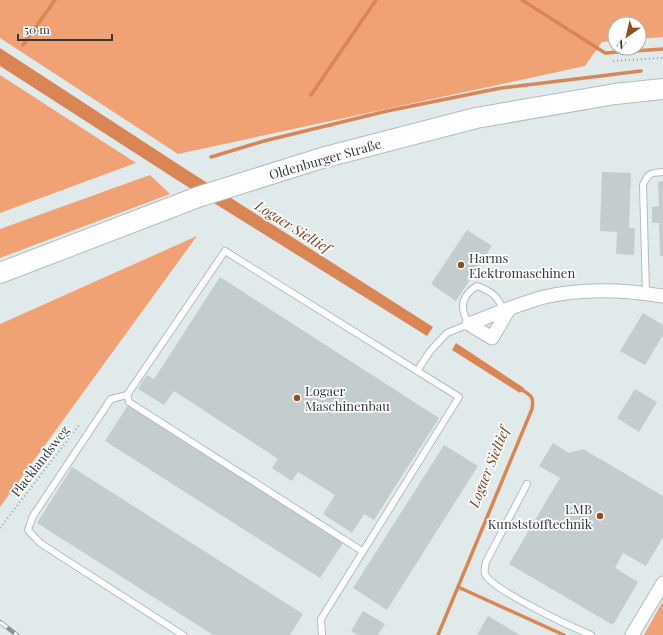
<svg xmlns="http://www.w3.org/2000/svg" width="663" height="635" font-family="'Playfair Display',serif">
<style>
.green{fill:#f0a275}
.water{fill:#d98654}
.lines{fill:none;stroke-linecap:round;stroke-linejoin:round}
.stream{stroke:#d98654;stroke-width:3.5}
.building{fill:#c3cdce}
.service-casing{stroke:#b3bcbd;stroke-width:8}
.minor-casing{stroke:#b3bcbd;stroke-width:15}
.primary-casing{stroke:#b3bcbd;stroke-width:22}
.path{stroke:#98a0a0;stroke-width:2;stroke-dasharray:1 3;stroke-linecap:butt}
.service{stroke:#fff;stroke-width:6}
.minor{stroke:#fff;stroke-width:13}
.primary{stroke:#fff;stroke-width:20}
.rail-casing{stroke:#8c9393;stroke-width:4.5}
.rail{stroke:#fff;stroke-width:3;stroke-dasharray:9;stroke-linecap:butt}
.poi-dot{fill:#924e22;stroke:#fff;stroke-width:1.5}
.labels{text-anchor:middle;stroke-width:3.5;stroke-linejoin:round;paint-order:stroke}
.street-label{font-size:13px;fill:#353939;stroke:#fff}
.poi-label{font-size:13px;fill:#353939;stroke:#fff;text-anchor:start}
.water-label{font-size:14px;font-style:italic;fill:#7a421f;stroke:#fff}
</style>
<rect width="100%" height="100%" fill="#e0eaeb"/>
<path class="green" d="M 0,0 L 663,0 L 663,37 L 639,39 L 639,24 L 615,24 L 615,41 L 602,42 L 585,66 L 178,154 L 0,38 Z
M 0,75 L 136,163 L 0,213 Z
M 150,175 L 170,194 L 0,258 L 0,229 Z
M 197,236 L 0,507 L 0,324 Z
M 663,601 L 663,635 L 644,635 Z"/>
<path class="water" d="M 0,48 L 184,168 L 433,327 L 427,336 L 177,180 L 0,66 Z
M 456,343 L 524,388 L 520,393 L 452,350 Z"/>
<g class="lines">
<path class="stream" d="M 522,0 L 605,53 L 663,49
M 23,45 L 55,0
M 311,95 L 376,0
M 211,157 L 264,141 L 387,111 L 501,88 L 641,71
M 458,587 L 564,635
M 438,635 L 532,409 C 534,397 532,396 522,390"/>
</g>
<path class="building" d="M 602,172 L 631,173 L 629,228 L 635,228 L 634,255 L 616,254 L 617,232 L 600,231 Z
M 663,181 L 663,256 L 660,256 L 659,223 L 652,223 L 652,207 L 659,206 L 658,182 Z
M 467,230 L 492,246 L 456,301 L 431,284 Z
M 220,277 L 439,418 L 374,520 L 364,514 L 352,533 L 323,514 L 335,495 L 298,472 L 292,481 L 272,468 L 278,459 L 174,391 L 164,405 L 138,389 L 147,375 L 154,379 Z
M 643,313 L 663,325 L 663,335 L 645,365 L 620,351 Z
M 635,389 L 657,402 L 639,432 L 617,418 Z
M 128,405 L 343,543 L 320,578 L 105,441 Z
M 553,443 L 569,453 L 583,449 L 663,496 L 663,537 L 646,566 L 623,553 L 615,568 L 638,582 L 613,625 L 509,564 L 560,478 L 539,466 Z
M 444,445 L 478,466 L 387,610 L 353,588 Z
M 72,467 L 303,614 L 290,635 L 213,635 L 37,523 Z
M 363,611 L 385,624 L 378,635 L 358,635 L 351,631 Z
M 488,616 L 520,635 L 477,635 Z"/>
<g class="lines">
<defs>
<path id="service" d="M 646,293 L 643,185 C 648,173 650,173 663,172
M 417,371 L 431,350 L 447,333 L 469,324 C 459,308 461,296 477,286 C 493,292 497,296 504,311
M 127,395 L 111,399 L 33,516 L 28,530 L 40,543 L 183,635
M 527,484 L 486,562 C 485,566 484,570 485,574 C 492,590 572,627 591,635
M 322,635 L 321,619 L 459,397 L 225,251 L 127,395 L 129,402 L 362,551"/>
<path id="minor" d="M 509,309 L 492,338 L 469,324 C 493,315 518,304 544,297 C 581,288 626,290 663,296
M 632,635 L 663,583"/>
<path id="primary" d="M 0,273 L 198,197 L 322,158 L 476,118 L 615,94 L 663,89"/>
</defs>
<use href="#service" class="service-casing"/>
<use href="#minor" class="minor-casing"/>
<use href="#primary" class="primary-casing"/>
<path class="path" d="M 613,61 L 663,58
M 0,528 L 80,424"/>
<use href="#service" class="service"/>
<use href="#minor" class="minor"/>
<use href="#primary" class="primary"/>
<defs>
<path id="rail" d="M 0,622 L 17,635"/>
</defs>
<use href="#rail" class="rail-casing"/>
<use href="#rail" class="rail"/>
</g>
<g class="poi-dot">
<circle cx="461" cy="265" r="4"/>
<circle cx="297" cy="398" r="4"/>
<circle cx="600" cy="516" r="4"/>
</g>
<g class="labels">
<g class="street-label">
<text transform="translate(325 159) rotate(-16)" y="5">Oldenburger Straße</text>
<text transform="translate(40 461) rotate(-52)" y="5">Placklandsweg</text>
</g>
<g class="poi-label">
<text x="469" y="263">Harms<tspan x="469" dy="15">Elektromaschinen</tspan></text>
<text x="305" y="396">Logaer<tspan x="305" dy="15">Maschinenbau</tspan></text>
<text x="592" y="514" text-anchor="end">LMB<tspan x="592" dy="15">Kunststofftechnik</tspan></text>
</g>
<g class="water-label">
<text transform="translate(293 227) rotate(32)" y="5">Logaer Sieltief</text>
<text transform="translate(489 467) rotate(-68)" y="5">Logaer Sieltief</text>
</g>
</g>
<g transform="translate(627 36) rotate(214)"><circle r="19" fill="#ffffff" stroke="#aeb0b0"/>
<path d="M0-3L7 15L0 10L-7 15Z" fill="#924e22"/>
<text y="-6" font-size="11" font-weight="bold" text-anchor="middle" fill="#353939">N</text>
</g>
<path d="M18 34v6h94v-6" fill="none" stroke="#353939" stroke-width="2"/>
<text x="24" y="34" font-size="12" fill="#353939" stroke="#ffffff" stroke-width="3" paint-order="stroke">50 m</text>
</svg>
